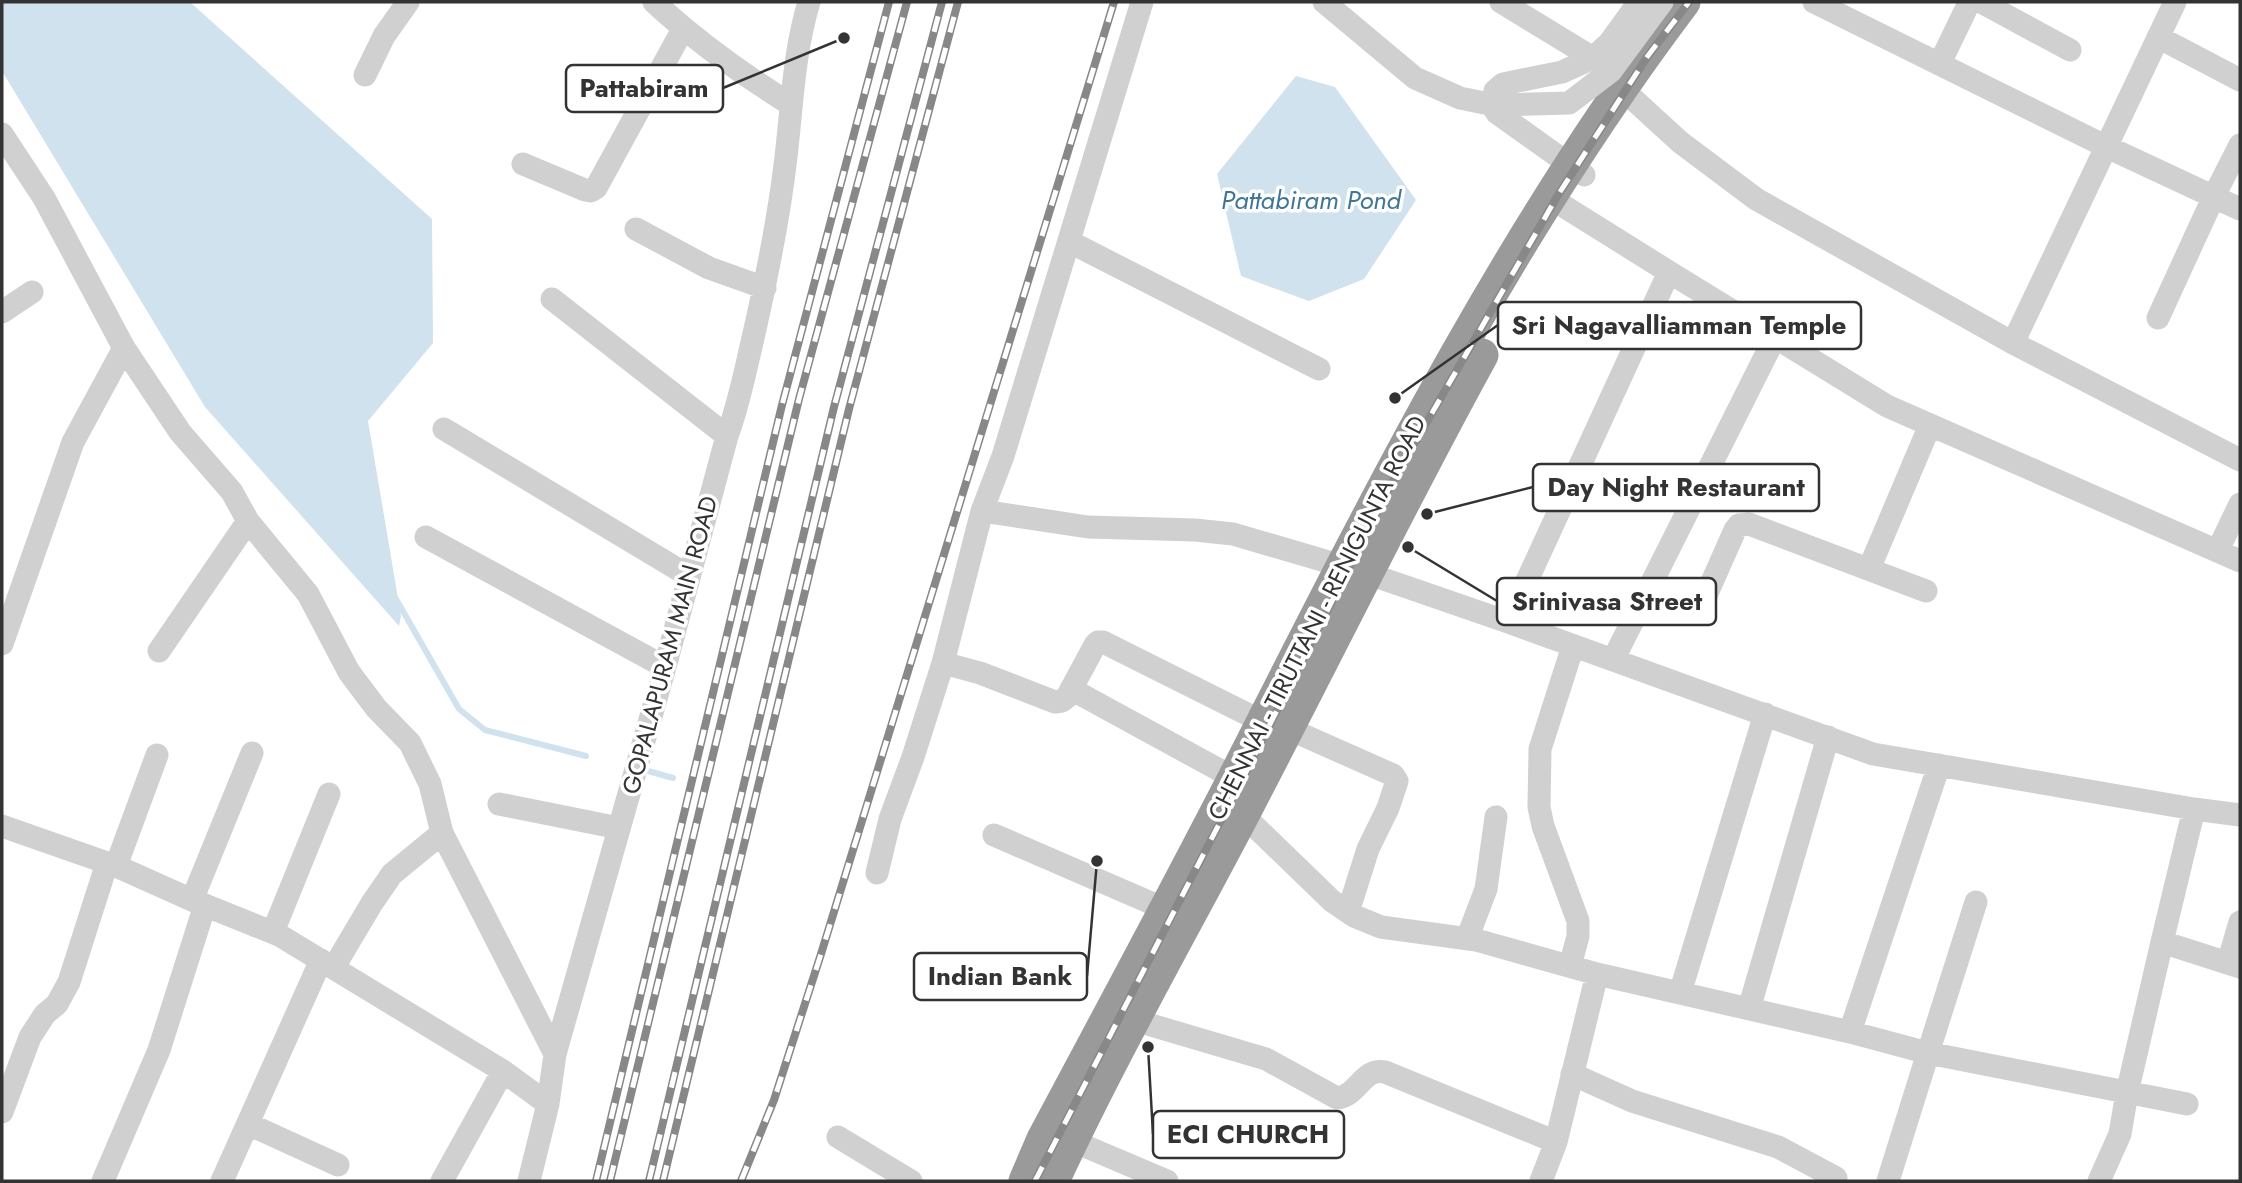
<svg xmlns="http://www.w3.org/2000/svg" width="2242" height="1183" font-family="Jost,sans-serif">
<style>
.water{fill:#cfe2ee}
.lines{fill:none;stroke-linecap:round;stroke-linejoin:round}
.stream{stroke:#cfe2ee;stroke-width:6}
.minor{stroke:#d0d0d0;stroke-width:23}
.highway{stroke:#9a9a9a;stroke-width:33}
.rail-casing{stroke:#888;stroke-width:8}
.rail{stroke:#fff;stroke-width:5;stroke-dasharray:16;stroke-linecap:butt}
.minor-bridge{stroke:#d0d0d0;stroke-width:23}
.labels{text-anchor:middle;stroke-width:7;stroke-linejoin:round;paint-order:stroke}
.street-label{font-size:24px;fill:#333;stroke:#fff}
.water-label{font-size:26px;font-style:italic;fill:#3f7597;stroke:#fff}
.leader{fill:none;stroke:#333;stroke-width:2.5}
.callout-dot{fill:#333;stroke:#fff;stroke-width:2.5}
.callout{fill:#fff;stroke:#333;stroke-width:2.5}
.callout-label{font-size:26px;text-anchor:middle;font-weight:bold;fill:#333}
</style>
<rect width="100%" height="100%" fill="#fff"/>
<path class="water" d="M 2,2 L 190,2 L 432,219 L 433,343 L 368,421 L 401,616 L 399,626 L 205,407 L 2,71 Z
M 1296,76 L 1335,87 L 1416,200 L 1364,279 L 1309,301 L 1241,276 L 1217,174 Z"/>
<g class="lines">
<path class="stream" d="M 396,599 L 459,709 L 485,730 L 586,756
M 648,771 L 673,778"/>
<path class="minor" d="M 654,2 C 696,41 742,74 790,104
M 1324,2 L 1415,78 L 1460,98 L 1494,105
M 1501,2 L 1593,58
M 1814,2 L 2105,146 L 2240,209
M 1981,2 L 2070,50
M 2158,37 L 2240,80
M 1940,63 L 1968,5 L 1972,2
M 365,75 L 384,36 L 408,2
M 1621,88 L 1680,142 L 1756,199 L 2013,343 L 2240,460
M 2,134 L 44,198 L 124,348 L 73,442 L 2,644
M 523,164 L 585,190 L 591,191 L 596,188 L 683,29
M 1584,175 L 1497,113 L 1494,108 L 1495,91 L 1503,84 L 1562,72 L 1593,58 L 1610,42 L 1639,2
M 1549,197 L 1669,272
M 636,229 L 709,268 L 765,288
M 1070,242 L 1319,369
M 552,299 L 727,436
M 2,312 L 32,292
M 2158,318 L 2214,196 L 2240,145
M 2013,343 L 2175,2
M 124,348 L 180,432 L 232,492 L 248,521 L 308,594 L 349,672 L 376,708 L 410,743 L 430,784 L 442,833 L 555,1054
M 444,429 L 689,576
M 982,511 L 1088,527 L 1195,530 L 1233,534 L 1366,573 L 1508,622 L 1873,754 L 2194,809 L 2240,815
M 426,537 L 665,667
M 2218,550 L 2240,504
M 1869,569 L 1930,425
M 1700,609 L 1735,530 L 1739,525 L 1749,524 L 1926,591
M 1508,622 L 1669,272 L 1887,406 L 2240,561
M 159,651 L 248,521
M 1613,660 L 1775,337
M 943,663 L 980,673 L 1055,702 L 1062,701 L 1067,697 L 1095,645 L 1098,642 L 1103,642 L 1263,722
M 1071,689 L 1234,778
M 1287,728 L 1393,775 L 1397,781 L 1388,808 L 1368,849 L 1348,912
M 499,804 L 619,828
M 2194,809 L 2162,942 L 2240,967
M 1243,815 L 1332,901 L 1354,916 L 1381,927 L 1476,940 L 1597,974 L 1850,1032 L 1939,765
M 2,826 L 116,866 L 192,900 L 279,935 L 503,1071 L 548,1104
M 994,835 L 1165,909
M 116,866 L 157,755
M 877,873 L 890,819 L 913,757 L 943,663 L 982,511 L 1003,456 L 1142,2
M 192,900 L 252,753
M 1976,902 L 1928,1053 L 2187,1104
M 273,932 L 329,794
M 1467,939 L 1486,889 L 1496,817
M 2228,963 L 2240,922
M 1570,966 L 1578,936 L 1578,921 L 1543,826 L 1539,807 L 1540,749 L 1573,646
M 334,967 L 372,903 L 392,874 L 442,833
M 1680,993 L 1765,714
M 1749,1009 L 1828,737
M 1134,1020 L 1266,1059 L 1337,1098 C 1358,1096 1363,1067 1385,1072 L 1556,1142
M 1850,1032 L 1928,1053 L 1888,1181
M 1572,1074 L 1632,1101 L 1778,1147 L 1836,1178 L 1835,1181
M 2,1112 L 30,1037 L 45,1014 L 57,1004 L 69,982 L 107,863
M 248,1124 L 338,1165
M 1061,1136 L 1167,1181
M 838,1137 L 911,1181
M 103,1181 L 159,1050 L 205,905
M 222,1181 L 321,960
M 442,1181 L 503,1071
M 529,1181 L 548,1104 L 555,1054 L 665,667 L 727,436 C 739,404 745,372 753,338 C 766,281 778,223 785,165 C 792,110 793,55 809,2
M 1541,1181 L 1556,1142 L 1597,974
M 2099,1181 L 2120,1134 L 2127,1093 L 2162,942"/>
<path class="highway" d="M 1025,1181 L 1043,1139 C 1117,1000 1192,862 1263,721 C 1389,473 1516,224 1684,2
M 1053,1181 C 1111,1056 1179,937 1243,815 C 1323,662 1399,506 1482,355"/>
<defs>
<path id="rail" d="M 596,1181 L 782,405 L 889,2
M 610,1181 L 799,399 L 907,2
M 649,1181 L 834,407 L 942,2
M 663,1181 L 849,409 L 958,2
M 741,1181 L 774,1100 L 821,954 L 1114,2
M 1035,1181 L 1247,770 L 1391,484 L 1558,195 L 1647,57 L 1689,2"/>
</defs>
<use href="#rail" class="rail-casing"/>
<use href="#rail" class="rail"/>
<path class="minor-bridge" d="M 1494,105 L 1569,103 L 1611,71 L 1662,2"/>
</g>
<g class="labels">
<g class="street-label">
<text transform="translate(1317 618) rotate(-63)" y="8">CHENNAI - TIRUTTANI - RENIGUNTA ROAD</text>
<text transform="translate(670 645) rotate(-75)" y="8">GOPALAPURAM MAIN ROAD</text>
</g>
<g class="water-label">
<text x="1311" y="209">Pattabiram Pond</text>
</g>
</g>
<path class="leader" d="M844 38L723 88M1395 398L1498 325M1427 514L1533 487M1408 547L1497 601M1097 861L1087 976M1148 1047L1153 1134"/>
<g class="callout-dot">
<circle cx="844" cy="38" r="7"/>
<circle cx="1395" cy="398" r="7"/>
<circle cx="1427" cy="514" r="7"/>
<circle cx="1408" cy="547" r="7"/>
<circle cx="1097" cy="861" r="7"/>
<circle cx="1148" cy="1047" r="7"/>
</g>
<g class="callout">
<rect x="566" y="65" width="157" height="47" rx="7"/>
<rect x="1498" y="302" width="363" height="47" rx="7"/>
<rect x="1533" y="464" width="286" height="47" rx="7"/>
<rect x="1497" y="578" width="219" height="47" rx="7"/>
<rect x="914" y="953" width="173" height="47" rx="7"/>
<rect x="1153" y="1111" width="191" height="47" rx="7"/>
</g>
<g class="callout-label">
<text x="644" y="97">Pattabiram</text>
<text x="1679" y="334">Sri Nagavalliamman Temple</text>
<text x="1676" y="496">Day Night Restaurant</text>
<text x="1607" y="610">Srinivasa Street</text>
<text x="1000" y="985">Indian Bank</text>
<text x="1248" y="1143">ECI CHURCH</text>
</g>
<rect width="2242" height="1183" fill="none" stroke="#333333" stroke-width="7"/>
</svg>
